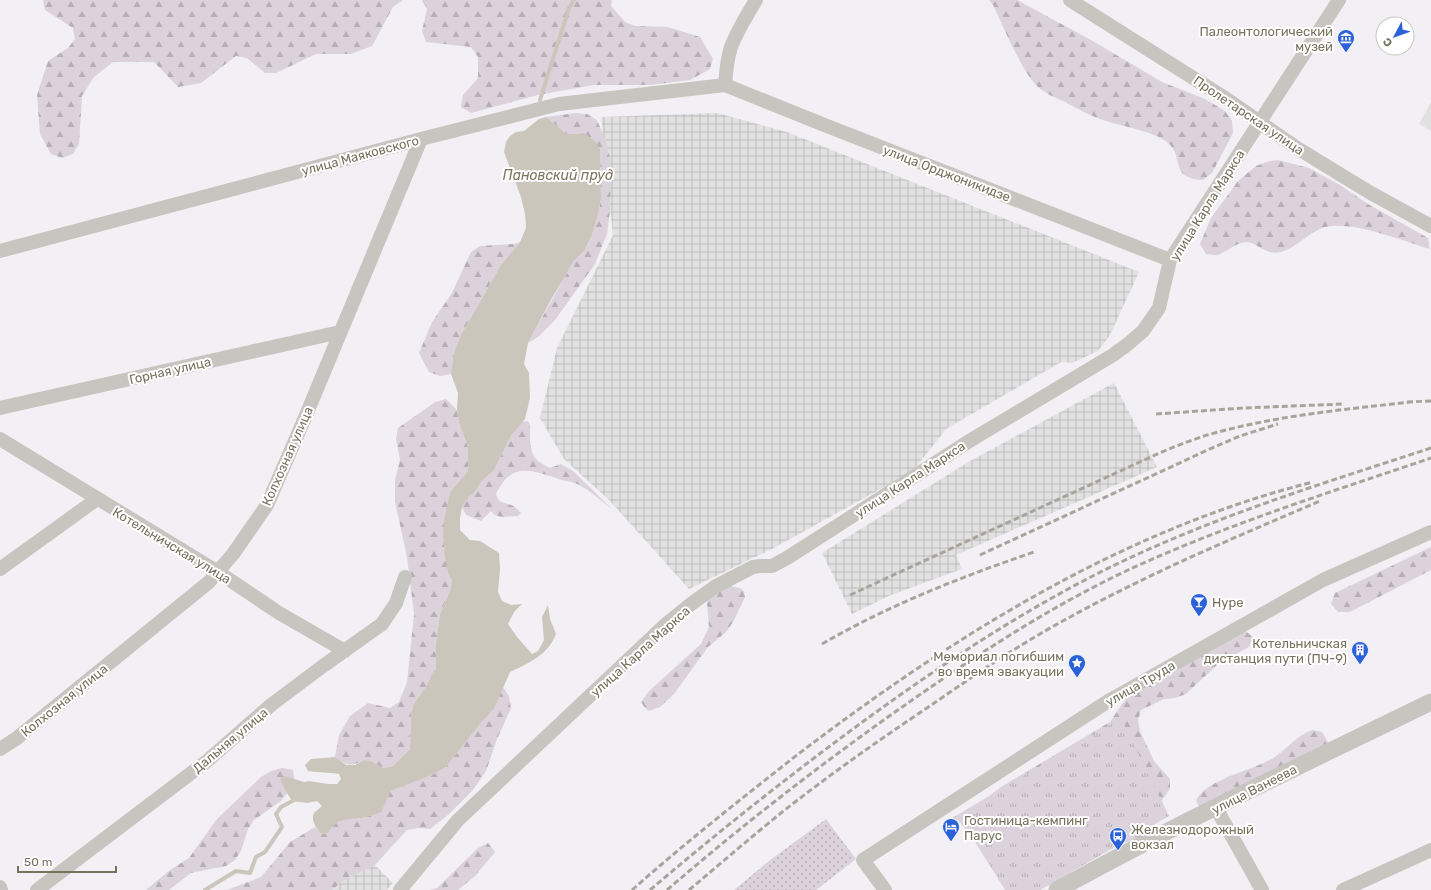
<svg xmlns="http://www.w3.org/2000/svg" width="1431" height="890" font-family="Rubik,sans-serif">
<style>
.built{fill:#e2e1e2}
.industrial{fill:url(#industrial-grid)}
.grass{fill:url(#grass-dots)}
.forest{fill:url(#forest-firs)}
.park{fill:url(#park-tufts)}
.water{fill:#cac6bc}
.lines{fill:none;stroke-linecap:round;stroke-linejoin:round}
.stream{stroke:#cac6bc;stroke-width:4}
.minor{stroke:#c6c5bf;stroke-width:14}
.tertiary{stroke:#c6c5bf;stroke-width:17}
.rail{stroke:#a7a59b;stroke-width:3;stroke-dasharray:6 3;stroke-linecap:butt}
.labels{text-anchor:middle;stroke-width:4;stroke-linejoin:round;paint-order:stroke}
.poi-label{font-size:13px;fill:#75725d;stroke:#fff;text-anchor:end}
.street-label{font-size:13px;fill:#75725d;stroke:#fff}
.water-label{font-size:14px;font-style:italic;fill:#7d7560;stroke:#fff}
</style>
<defs>
<pattern id="industrial-grid" width="8" height="8" patternUnits="userSpaceOnUse"><rect width="8" height="8" fill="#e2e1e2"/><path d="M0 4h8M4 0v8" fill="none" stroke="#bcbbba"/></pattern>
<pattern id="grass-dots" width="8" height="8" patternUnits="userSpaceOnUse"><rect width="8" height="8" fill="#dbd2db"/><path d="M2 2h.1M6 6h.1" fill="none" stroke="#b6afb5" stroke-width="1.8" stroke-linecap="round"/></pattern>
<pattern id="forest-firs" width="22" height="20" patternUnits="userSpaceOnUse"><rect width="22" height="20" fill="#dbd2db"/><path d="M5 1l3.5 6h-7zM16 11l3.5 6h-7z" fill="#b6afb5"/></pattern>
<pattern id="park-tufts" width="24" height="20" patternUnits="userSpaceOnUse"><rect width="24" height="20" fill="#dbd2db"/><path d="M3 7l-1-3M5 7V3M7 7l1-3M15 17l-1-3M17 17v-4M19 17l1-3" fill="none" stroke="#b6afb5"/></pattern>
</defs>
<rect width="100%" height="100%" fill="#f2f0f4"/>
<path class="built" d="M 1431,102 L 1431,131 L 1419,124 Z"/>
<path class="industrial" d="M 717,113 L 787,132 L 1139,272 L 1110,335 L 1098,351 L 1072,363 L 1061,362 L 946,429 L 913,471 L 772,549 L 689,589 L 609,500 L 564,459 L 540,418 L 557,348 L 613,235 L 601,117 Z
M 1114,383 L 1157,467 L 956,555 L 962,569 L 891,595 L 852,614 L 822,553 L 970,461 Z
M 375,865 L 393,883 L 387,890 L 332,890 L 343,881 Z"/>
<path class="grass" d="M 826,819 L 856,859 L 816,890 L 734,890 L 769,861 Z"/>
<path class="forest" d="M 43,0 L 403,0 L 393,7 L 372,46 L 351,54 L 316,54 L 276,73 L 265,73 L 247,58 L 236,56 L 201,83 L 178,87 L 154,62 L 113,62 L 94,77 L 82,96 L 79,144 L 73,154 L 62,158 L 51,154 L 40,134 L 37,95 L 48,61 L 68,48 L 75,39 L 73,28 L 45,10 Z
M 422,0 L 612,0 L 611,6 L 625,22 L 635,26 L 668,27 L 700,37 L 713,59 L 710,69 L 690,80 L 651,85 L 594,85 L 538,95 L 471,113 L 461,107 L 463,95 L 478,78 L 478,57 L 471,47 L 426,42 L 422,31 L 427,9 Z
M 989,0 L 1017,0 L 1091,40 L 1162,82 L 1205,99 L 1225,111 L 1232,121 L 1233,133 L 1212,173 L 1203,180 C 1168,178 1186,158 1167,142 C 1155,132 1122,126 1106,121 C 1092,117 1078,109 1065,102 C 1056,98 1046,94 1038,87 C 1021,71 1004,27 993,5 Z
M 576,113 L 587,114 L 597,120 L 606,141 L 611,163 L 610,211 L 607,234 L 595,264 L 555,320 L 538,337 L 528,343 L 573,262 L 584,251 L 592,235 L 598,215 L 601,198 L 600,149 L 583,133 L 576,134 L 567,134 L 546,117 Z
M 1278,160 L 1309,168 L 1340,185 L 1368,204 L 1428,238 L 1430,249 C 1403,241 1345,217 1320,229 C 1306,235 1296,248 1281,252 C 1265,256 1257,242 1246,242 C 1235,243 1228,251 1218,255 C 1215,256 1210,254 1206,254 L 1200,244 L 1211,218 L 1238,181 L 1256,166 L 1266,162 Z
M 520,242 L 501,265 L 462,333 L 456,346 L 451,374 L 440,376 L 429,372 L 419,353 L 432,322 L 452,293 L 471,252 L 480,246 L 514,244 Z
M 446,399 L 457,410 L 459,423 L 468,447 L 468,471 L 450,492 L 443,535 L 448,573 L 452,581 L 450,591 L 440,614 L 436,643 L 436,668 L 425,688 L 413,705 L 411,717 L 410,749 L 393,766 L 383,768 L 371,761 L 364,760 C 350,767 347,766 335,757 L 339,735 L 350,716 L 368,703 L 390,708 L 399,702 L 407,682 L 414,614 L 407,557 L 395,502 L 395,480 L 400,460 L 396,439 L 398,428 L 435,402 Z
M 528,421 C 531,426 530,427 530,432 C 530,452 531,459 550,468 L 561,464 L 573,471 L 612,509 C 601,501 590,490 577,484 C 570,481 562,481 556,478 C 528,469 511,463 496,494 C 498,505 509,502 516,508 C 518,509 519,512 521,513 L 518,516 C 508,516 498,520 491,511 L 481,521 L 466,515 L 462,507 L 468,498 L 475,492 L 482,481 L 494,470 L 511,436 L 522,422 Z
M 1431,547 L 1431,570 L 1350,612 L 1338,612 L 1331,604 L 1335,593 Z
M 728,586 L 740,588 L 744,591 L 745,597 L 733,622 L 726,632 L 708,647 L 674,694 L 660,707 L 649,711 L 645,708 L 641,702 L 649,691 L 701,644 L 709,627 L 707,603 L 709,598 Z
M 1244,630 L 1253,637 L 1249,647 L 1218,664 L 1186,694 L 1175,698 L 1164,699 L 1141,710 L 1138,720 L 1140,731 L 1154,761 L 1170,779 L 1170,789 L 1157,807 L 1151,830 L 1143,838 L 1110,846 L 1076,867 L 1060,882 L 1037,889 L 982,801 L 1001,787 L 1110,722 L 1122,704 L 1129,696 Z
M 503,687 L 509,696 L 511,708 L 497,739 L 486,771 L 473,790 L 448,815 L 430,829 L 418,828 L 407,830 L 375,865 L 343,881 L 332,890 L 227,890 L 261,877 L 290,842 L 315,827 L 321,834 L 328,833 L 333,825 L 344,819 L 364,818 L 391,791 L 427,777 L 445,768 L 481,723 L 494,709 Z
M 1312,730 L 1322,732 L 1328,742 L 1323,751 L 1206,807 L 1199,806 L 1196,801 C 1205,779 1255,770 1275,757 C 1288,748 1296,736 1312,730 Z
M 282,768 L 293,770 L 295,783 L 281,801 L 254,820 L 248,829 L 241,851 L 235,860 L 226,866 L 191,873 L 169,890 L 146,890 L 170,870 L 189,858 L 216,820 L 261,777 L 271,771 Z
M 488,843 L 495,852 L 474,877 L 458,890 L 429,890 L 437,888 L 478,848 Z"/>
<path class="park" d="M 1121,718 L 1169,816 L 1040,890 L 1005,890 L 972,837 L 959,821 L 952,818 Z"/>
<path class="water" d="M 546,117 L 567,134 L 576,134 L 583,133 C 591,137 596,141 600,149 L 601,198 L 598,215 L 592,235 L 584,251 L 573,262 L 563,280 L 553,296 L 528,343 L 524,364 L 529,373 L 530,398 L 525,419 L 511,436 L 494,470 L 482,481 L 475,492 L 468,498 L 462,507 L 460,518 L 460,530 L 470,540 L 480,541 L 499,553 L 500,569 L 498,592 L 502,601 L 511,605 L 522,604 L 514,612 L 508,624 L 517,637 L 532,654 L 538,651 L 544,640 L 542,617 L 548,605 L 550,619 L 556,634 C 548,655 529,663 510,672 L 494,709 L 481,723 L 445,768 L 427,777 L 391,791 L 381,812 C 375,814 368,817 362,818 C 346,820 338,817 328,833 L 321,834 C 317,829 310,820 314,813 C 316,811 320,808 322,806 L 317,801 L 308,803 L 292,801 L 283,786 L 280,779 L 284,776 L 304,782 L 309,781 L 328,784 L 337,784 L 341,779 L 339,774 C 329,772 319,773 308,771 L 305,765 L 311,759 L 335,757 L 346,765 L 355,765 L 364,760 L 371,761 L 383,768 L 393,766 L 410,749 L 411,717 L 413,705 L 425,688 L 436,668 L 436,643 L 440,614 L 450,591 L 452,581 L 448,573 L 445,557 L 443,535 L 444,521 L 450,492 L 468,471 L 468,447 L 459,423 L 457,410 L 458,393 L 451,374 L 453,360 L 456,346 L 462,333 L 501,265 L 520,242 L 526,228 L 525,214 L 521,197 L 504,152 L 506,142 L 510,136 L 516,132 L 524,131 L 539,119 Z"/>
<g class="lines">
<path class="stream" d="M 540,100 L 569,8 L 574,0
M 205,890 L 236,871 L 250,873 L 256,857 L 265,852 L 282,827 L 276,814 L 281,807 L 296,799"/>
<path class="minor" d="M 1070,0 L 1228,100 L 1297,148 L 1369,192 L 1431,226
M 725,85 C 726,72 727,59 731,47 C 737,31 747,15 756,0
M 0,251 L 421,139 L 559,104 L 725,85 L 827,126 L 1170,260
M 0,408 L 340,332
M 0,439 L 218,572 L 279,613 L 345,651
M 0,569 L 97,499
M 0,749 L 17,738 L 209,582 L 233,554 L 267,505 L 304,420 L 421,139
M 1216,808 L 1262,890
M 0,887 L 1,890
M 37,890 L 207,761 L 271,705 L 323,666 L 382,624 L 396,603 L 405,577
M 400,890 L 458,820 L 665,625 L 691,604 L 716,586 L 753,567 L 760,566 L 772,566 L 787,558 L 971,440 L 1113,355 L 1128,344 L 1143,331 L 1159,308 L 1170,260 L 1339,0
M 885,890 L 863,860 L 1110,700 L 1323,580 L 1431,532
M 1343,890 L 1431,850"/>
<path class="tertiary" d="M 1057,890 C 1178,823 1306,763 1431,702"/>
<path class="rail" d="M 1407,402 L 1431,401
M 1156,414 L 1243,408 L 1343,404
M 980,555 L 1212,448 L 1240,436 L 1278,424
M 850,595 L 1142,461 C 1168,449 1194,438 1222,431 C 1284,415 1347,409 1411,402
M 822,644 C 889,605 961,577 1034,552
M 632,890 C 685,843 741,799 797,755 C 952,637 1122,530 1313,482
M 650,890 C 724,827 800,767 879,710 C 946,662 1014,617 1087,579 C 1196,522 1315,486 1431,448
M 667,890 C 740,827 816,768 895,712 C 969,660 1044,610 1126,571 C 1225,525 1328,493 1431,458
M 689,890 C 720,864 750,838 781,813 C 829,775 879,740 930,706 C 976,674 1023,642 1072,616 C 1152,572 1236,537 1320,501"/>
</g>
<defs>
<symbol id="museum-pin" viewBox="-11 -11 22 30"><path d="M0 17L-7.5 6A9.5 9.5 0 1 1 7.5 6Z" fill="#2b62da" stroke="#fff"/><path d="M0-6L6-3V-2H-6V-3ZM-5-1h2V3h-2ZM-1-1h2V3h-2ZM3-1h2V3H3ZM-6 4H6V6H-6Z" fill="#fff"/></symbol>
<symbol id="bar-pin" viewBox="-11 -11 22 30"><path d="M0 17L-7.5 6A9.5 9.5 0 1 1 7.5 6Z" fill="#2b62da" stroke="#fff"/><path d="M-6-5H6L.8 .8V4.5H3.5V6h-7V4.5H-.8V.8Z" fill="#fff"/></symbol>
<symbol id="building-pin" viewBox="-11 -11 22 30"><path d="M0 17L-7.5 6A9.5 9.5 0 1 1 7.5 6Z" fill="#2b62da" stroke="#fff"/><path d="M-4-6H4V6H1V3H-1V6H-4ZM-2.5-4.3h1.7v1.8h-1.7ZM.8-4.3h1.7v1.8H.8ZM-2.5-1h1.7V.8h-1.7ZM.8-1h1.7V.8H.8Z" fill="#fff"/></symbol>
<symbol id="sight-pin" viewBox="-11 -11 22 30"><path d="M0 17L-7.5 6A9.5 9.5 0 1 1 7.5 6Z" fill="#2b62da" stroke="#fff"/><path d="M0-6L1.8-2.2L6-1.7L2.9 1.2L3.7 5.4L0 3.3L-3.7 5.4L-2.9 1.2L-6-1.7L-1.8-2.2Z" fill="#fff"/></symbol>
<symbol id="hotel-pin" viewBox="-11 -11 22 30"><path d="M0 17L-7.5 6A9.5 9.5 0 1 1 7.5 6Z" fill="#2b62da" stroke="#fff"/><path d="M-6-4.5h1.5V1H6V5H4.5V3h-9V5H-6ZM-4 0a1.8 1.8 0 1 1 3.6 0ZM.5 0V-2.5h3Q6-2.5 6 0Z" fill="#fff"/></symbol>
<symbol id="bus-pin" viewBox="-11 -11 22 30"><path d="M0 17L-7.5 6A9.5 9.5 0 1 1 7.5 6Z" fill="#2b62da" stroke="#fff"/><path d="M-5-6H5V4H4V6H2V4H-2V6H-4V4H-5ZM-3.5-4V0h7V-4ZM-3.5 1.2v1.5H-2V1.2ZM2 1.2v1.5H3.5V1.2Z" fill="#fff"/></symbol>
</defs>
<g fill-rule="evenodd">
<use href="#museum-pin" x="1336" y="28" width="20" height="27"/>
<use href="#bar-pin" x="1189" y="592" width="20" height="27"/>
<use href="#building-pin" x="1350" y="640" width="20" height="27"/>
<use href="#sight-pin" x="1067" y="653" width="20" height="27"/>
<use href="#hotel-pin" x="941" y="817" width="20" height="27"/>
<use href="#bus-pin" x="1108" y="826" width="20" height="27"/>
</g>
<g class="labels">
<g class="poi-label">
<text x="1333" y="36">Палеонтологический<tspan x="1333" dy="15">музей</tspan></text>
<text x="1212" y="607" text-anchor="start">Hype</text>
<text x="1347" y="648">Котельничская<tspan x="1347" dy="15">дистанция пути (ПЧ-9)</tspan></text>
<text x="1064" y="661">Мемориал погибшим<tspan x="1064" dy="15">во время эвакуации</tspan></text>
<text x="964" y="825" text-anchor="start">Гостиница-кемпинг<tspan x="964" dy="15">Парус</tspan></text>
<text x="1131" y="834" text-anchor="start">Железнодорожный<tspan x="1131" dy="15">вокзал</tspan></text>
</g>
<g class="street-label">
<text transform="translate(1249 115) rotate(34)" y="5">Пролетарская улица</text>
<text transform="translate(360 155) rotate(-15)" y="5">улица Маяковского</text>
<text transform="translate(947 173) rotate(21)" y="5">улица Орджоникидзе</text>
<text transform="translate(1207 205) rotate(-58)" y="5">улица Карла Маркса</text>
<text transform="translate(170 370) rotate(-13)" y="5">Горная улица</text>
<text transform="translate(287 456) rotate(-66)" y="5">Колхозная улица</text>
<text transform="translate(910 479) rotate(-33)" y="5">улица Карла Маркса</text>
<text transform="translate(172 545) rotate(31)" y="5">Котельничская улица</text>
<text transform="translate(640 651) rotate(-42)" y="5">улица Карла Маркса</text>
<text transform="translate(1140 683) rotate(-30)" y="5">улица Труда</text>
<text transform="translate(64 700) rotate(-39)" y="5">Колхозная улица</text>
<text transform="translate(230 740) rotate(-40)" y="5">Дальняя улица</text>
<text transform="translate(1254 789) rotate(-27)" y="5">улица Ванеева</text>
</g>
<g class="water-label">
<text x="558" y="180">Пановский пруд</text>
</g>
</g>
<g transform="translate(1395 36) rotate(229)"><circle r="19" fill="#ffffff" stroke="#c8c7be"/>
<path d="M0-3L7 15L0 10L-7 15Z" fill="#2b62da"/>
<text y="-6" font-size="11" font-weight="bold" text-anchor="middle" fill="#75725d">С</text>
</g>
<path d="M18 866v6h98v-6" fill="none" stroke="#75725d" stroke-width="2"/>
<text x="24" y="866" font-size="12" fill="#75725d" stroke="#ffffff" stroke-width="3" paint-order="stroke">50 m</text>
</svg>
